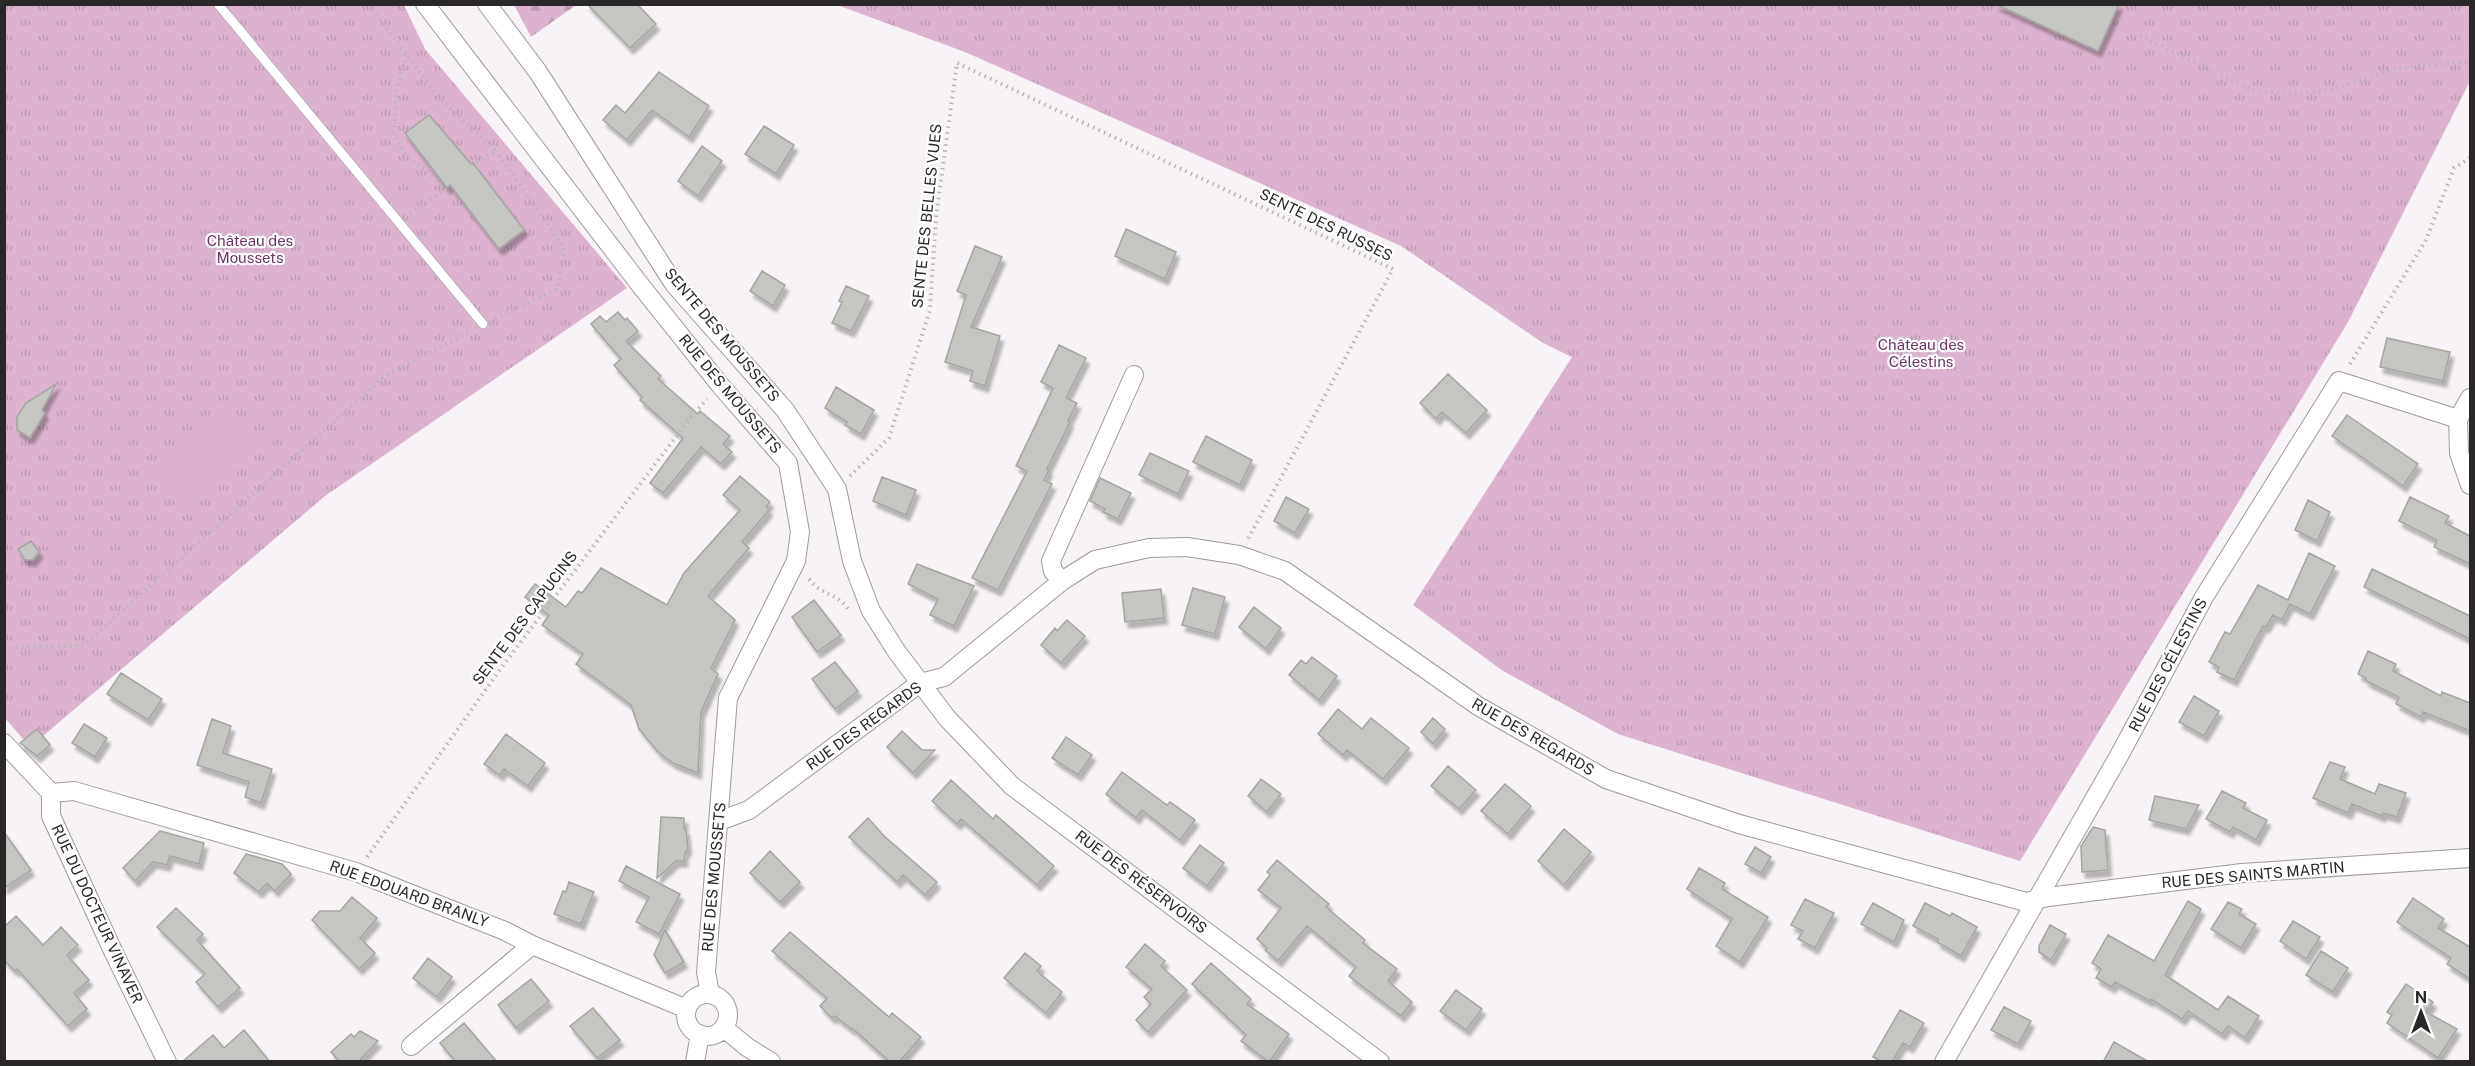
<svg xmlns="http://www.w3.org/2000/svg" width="2475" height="1066" font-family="'Public Sans',sans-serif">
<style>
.forest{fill:url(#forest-firs)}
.park{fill:url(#park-tufts)}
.garden{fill:#dbb3cf}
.building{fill:#c5c5c1;stroke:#a5a5a0;stroke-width:1.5;filter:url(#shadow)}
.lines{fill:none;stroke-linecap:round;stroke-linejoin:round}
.lane-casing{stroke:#9e9a9d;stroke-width:10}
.street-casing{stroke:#9e9a9d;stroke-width:20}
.path{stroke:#b8b4b7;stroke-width:4;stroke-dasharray:1.5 4.5;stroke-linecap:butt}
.lane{stroke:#fff;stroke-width:9}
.street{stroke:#fff;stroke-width:18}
.labels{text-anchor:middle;stroke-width:4.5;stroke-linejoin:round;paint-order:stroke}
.street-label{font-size:15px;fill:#292728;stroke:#fff}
.park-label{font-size:15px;fill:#713363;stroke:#fff}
</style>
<defs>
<pattern id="forest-firs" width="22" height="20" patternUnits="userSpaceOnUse" patternTransform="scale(1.5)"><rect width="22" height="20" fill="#dbb3cf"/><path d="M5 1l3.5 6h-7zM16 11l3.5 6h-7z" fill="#bc9ab2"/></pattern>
<pattern id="park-tufts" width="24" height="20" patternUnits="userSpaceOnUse" patternTransform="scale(1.5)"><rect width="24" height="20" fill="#dbb3cf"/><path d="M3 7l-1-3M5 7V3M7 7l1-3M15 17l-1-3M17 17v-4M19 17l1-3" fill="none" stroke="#bc9ab2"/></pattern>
<filter id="shadow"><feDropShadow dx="3.5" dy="6" stdDeviation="1.5" flood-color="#0004"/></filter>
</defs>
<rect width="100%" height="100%" fill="#f7f3f6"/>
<path class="forest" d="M 514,5 L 576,5 L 531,37 Z"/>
<path class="park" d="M 2470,4 L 2470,81 L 2348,322 L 2020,861 L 1618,734 L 1503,671 L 1413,605 L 1572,357 L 1543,343 L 1401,246 L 965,52 L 837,5 Z
M 4,5 L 404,5 L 425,49 L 627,288 L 325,496 L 30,747 L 4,717 Z"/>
<path class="garden" d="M 220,409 L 252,446 L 187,503 L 154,465 Z"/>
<path class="building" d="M 587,4 L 637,4 L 656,24 L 630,48 Z
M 1995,4 L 2119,4 L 2098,51 Z
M 659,72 L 709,106 L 689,137 L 652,110 L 627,140 L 603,120 L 616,105 L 625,113 Z
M 429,115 L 471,164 L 473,163 L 524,230 L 499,249 L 450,185 L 447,188 L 405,133 Z
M 764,126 L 794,145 L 776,174 L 745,154 Z
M 702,146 L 722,161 L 698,196 L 678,181 Z
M 1126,229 L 1176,252 L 1165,279 L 1115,256 Z
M 975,246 L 1002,257 L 971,327 L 1000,336 L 985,386 L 970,381 L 973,371 L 945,362 L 966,295 L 957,291 Z
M 762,271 L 785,285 L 773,306 L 750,291 Z
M 846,286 L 869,296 L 851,331 L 832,323 L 842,302 L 839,301 Z
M 618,312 L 625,320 L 627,318 L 638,331 L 626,341 L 661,376 L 658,379 L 698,414 L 700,411 L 730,436 L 723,444 L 732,452 L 721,464 L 701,447 L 663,493 L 650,483 L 683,438 L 640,400 L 642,397 L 614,365 L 621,359 L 591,324 L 600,316 L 606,322 Z
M 2387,338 L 2450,352 L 2443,381 L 2380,367 Z
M 1059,345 L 1086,358 L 1066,398 L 1077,403 L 1068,421 L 1070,422 L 1047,469 L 1049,470 L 1044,480 L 1052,484 L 998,590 L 972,578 L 1027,471 L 1016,466 L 1053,388 L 1041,382 Z
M 1448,374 L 1487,410 L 1466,433 L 1442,412 L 1436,419 L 1420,403 Z
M 56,384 L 42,410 L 45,413 L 30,438 L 17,430 L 17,417 L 26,403 Z
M 836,387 L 874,410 L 861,434 L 845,425 L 847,422 L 825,408 Z
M 2347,415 L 2418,464 L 2403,486 L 2332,436 Z
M 1206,436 L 1252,460 L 1240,485 L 1193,462 Z
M 1150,453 L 1189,471 L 1178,494 L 1139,475 Z
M 740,476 L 770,502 L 766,507 L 769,510 L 742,542 L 749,548 L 708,596 L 735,620 L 711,668 L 718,674 L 701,712 L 698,773 L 673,763 L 658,752 L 639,729 L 631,705 L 576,664 L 583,654 L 542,625 L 549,615 L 525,597 L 535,584 L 566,607 L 578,591 L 582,593 L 601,568 L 667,605 L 684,573 L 740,510 L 723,495 Z
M 882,477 L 916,490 L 906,515 L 873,501 Z
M 1100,478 L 1131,493 L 1118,519 L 1103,512 L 1105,509 L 1090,501 Z
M 1286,497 L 1309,509 L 1295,533 L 1274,521 Z
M 2410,497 L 2449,516 L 2445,523 L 2470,536 L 2470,564 L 2434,547 L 2437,540 L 2399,521 Z
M 2308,500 L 2330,512 L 2317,541 L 2295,530 Z
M 31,541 L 39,552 L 33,560 L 25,560 L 18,549 Z
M 2309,553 L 2335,566 L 2310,614 L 2290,604 L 2282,620 L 2273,615 L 2266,627 L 2263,626 L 2234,680 L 2217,672 L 2219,667 L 2209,662 L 2225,632 L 2230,634 L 2258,585 L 2288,600 Z
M 917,564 L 974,586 L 954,626 L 930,615 L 938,599 L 908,584 Z
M 2372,569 L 2470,616 L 2470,639 L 2364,587 Z
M 1193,588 L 1225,597 L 1215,634 L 1182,625 Z
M 1161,589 L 1164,618 L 1125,622 L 1122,593 Z
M 814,600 L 841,635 L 817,652 L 792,617 Z
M 1254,607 L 1281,628 L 1266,649 L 1239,627 Z
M 1067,620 L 1085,636 L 1061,663 L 1041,645 L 1055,628 L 1057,631 Z
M 2368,651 L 2396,664 L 2393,671 L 2441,696 L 2442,692 L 2470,703 L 2470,731 L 2423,712 L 2421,717 L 2396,704 L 2399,697 L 2366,681 L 2366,678 L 2358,674 Z
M 1312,657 L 1337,676 L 1319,700 L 1289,675 L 1301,660 L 1306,664 Z
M 835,662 L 858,691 L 835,709 L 812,679 Z
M 121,673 L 162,699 L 148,720 L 107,694 Z
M 2194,696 L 2219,711 L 2204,736 L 2179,722 Z
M 1338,709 L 1362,729 L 1371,718 L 1409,748 L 1383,779 L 1347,750 L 1343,755 L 1318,734 Z
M 1433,718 L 1445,729 L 1433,744 L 1421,732 Z
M 212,719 L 231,726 L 223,753 L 272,769 L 261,803 L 245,797 L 249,782 L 197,765 Z
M 84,724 L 107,738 L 95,757 L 72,743 Z
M 37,729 L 50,745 L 37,756 L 20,743 Z
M 902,731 L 922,750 L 935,750 L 913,773 L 887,747 Z
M 506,734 L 545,763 L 528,786 L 504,769 L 500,775 L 484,764 Z
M 1066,737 L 1092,755 L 1078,775 L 1052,758 Z
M 2330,762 L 2345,767 L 2340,779 L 2375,794 L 2379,784 L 2406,793 L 2397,817 L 2383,813 L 2382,816 L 2352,804 L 2348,813 L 2313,798 Z
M 1448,766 L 1476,790 L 1459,809 L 1431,786 Z
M 1122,772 L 1167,805 L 1170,802 L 1195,820 L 1180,840 L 1142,810 L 1136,818 L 1106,794 Z
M 1261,779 L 1281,794 L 1267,812 L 1248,796 Z
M 951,780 L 993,819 L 996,815 L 1054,866 L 1037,885 L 961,819 L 957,824 L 932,801 Z
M 1505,784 L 1531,806 L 1508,834 L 1481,811 Z
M 2222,791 L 2246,803 L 2243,808 L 2267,820 L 2256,840 L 2233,827 L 2230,832 L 2206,819 Z
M 2155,796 L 2199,805 L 2186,829 L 2149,820 Z
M 661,817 L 684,818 L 684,829 L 686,829 L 688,849 L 685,852 L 684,861 L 676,861 L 657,878 Z
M 868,818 L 884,836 L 937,882 L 925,895 L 903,875 L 897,882 L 849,837 Z
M 2093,827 L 2105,830 L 2108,870 L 2082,872 L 2081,846 Z
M 1564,829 L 1591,852 L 1564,885 L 1538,861 Z
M 160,831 L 204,843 L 199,864 L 170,856 L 167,865 L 153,862 L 135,881 L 123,868 Z
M 4,832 L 31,870 L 4,888 Z
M 1200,845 L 1224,863 L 1207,886 L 1183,868 Z
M 1755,847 L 1771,857 L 1761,873 L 1745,864 Z
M 770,851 L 800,882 L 780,902 L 750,873 Z
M 246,854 L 282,864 L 291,874 L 275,891 L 267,883 L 259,892 L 234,873 Z
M 1277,860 L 1329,904 L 1326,907 L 1365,940 L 1363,943 L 1397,969 L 1388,981 L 1412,1002 L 1401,1016 L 1349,976 L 1356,967 L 1307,926 L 1278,961 L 1265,950 L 1267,948 L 1257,939 L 1281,908 L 1258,890 L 1270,875 L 1267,872 Z
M 626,866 L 680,894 L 659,934 L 636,922 L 649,897 L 619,881 Z
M 1699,868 L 1725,883 L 1722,889 L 1768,917 L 1740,962 L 1716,946 L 1732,919 L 1687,889 Z
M 569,882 L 594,892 L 581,924 L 554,914 L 563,891 L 566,892 Z
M 352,897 L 377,918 L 360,938 L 375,953 L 359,969 L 312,920 L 320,911 L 340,911 Z
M 2413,898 L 2444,919 L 2438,928 L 2470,947 L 2470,979 L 2447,964 L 2451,958 L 2397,922 Z
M 1805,899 L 1834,913 L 1815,948 L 1798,939 L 1803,931 L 1791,925 Z
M 2188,901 L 2201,909 L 2165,975 L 2218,1010 L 2228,996 L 2259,1016 L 2245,1038 L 2228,1026 L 2222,1034 L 2188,1011 L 2182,1019 L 2151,999 L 2150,1001 L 2115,982 L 2112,987 L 2096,978 L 2101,969 L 2092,963 L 2108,935 L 2154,961 Z
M 2228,902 L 2242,909 L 2239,914 L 2256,924 L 2241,948 L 2211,929 Z
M 1873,903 L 1904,920 L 1894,942 L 1861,924 Z
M 1925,903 L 1950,916 L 1952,913 L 1977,927 L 1961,956 L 1937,942 L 1938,939 L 1913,926 Z
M 176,908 L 203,934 L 197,940 L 240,988 L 218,1007 L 196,982 L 205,974 L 157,927 Z
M 16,916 L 43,945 L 61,927 L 78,945 L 67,955 L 89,980 L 74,993 L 87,1009 L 68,1026 L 17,969 L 15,971 L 4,960 L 4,927 Z
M 2293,921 L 2320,937 L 2306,959 L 2280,941 Z
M 2050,925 L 2066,934 L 2051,960 L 2039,952 L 2039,946 Z
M 665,930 L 684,962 L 665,973 L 654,955 Z
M 790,932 L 889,1017 L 892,1013 L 921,1037 L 899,1062 L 890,1062 L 852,1028 L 851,1029 L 835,1016 L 832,1018 L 820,1006 L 827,998 L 772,951 Z
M 1145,944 L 1165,961 L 1161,966 L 1187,990 L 1148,1032 L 1136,1020 L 1151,1004 L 1144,997 L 1152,989 L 1126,967 Z
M 2321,951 L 2348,968 L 2333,992 L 2306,975 Z
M 1025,953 L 1041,966 L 1037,971 L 1062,992 L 1046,1013 L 1004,978 Z
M 428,958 L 452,977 L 437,997 L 413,978 Z
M 1211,963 L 1251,999 L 1247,1004 L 1289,1034 L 1269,1062 L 1241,1041 L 1246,1035 L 1192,984 Z
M 531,979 L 549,1001 L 516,1028 L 498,1005 Z
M 2406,984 L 2433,1002 L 2426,1012 L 2457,1029 L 2438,1058 L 2387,1023 L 2392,1015 L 2387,1012 Z
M 1456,990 L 1482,1009 L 1466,1030 L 1440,1011 Z
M 2004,1007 L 2031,1021 L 2018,1044 L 1991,1030 Z
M 593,1008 L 620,1040 L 597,1058 L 570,1026 Z
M 1900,1010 L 1924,1023 L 1910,1047 L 1903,1043 L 1892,1062 L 1882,1062 L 1873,1057 Z
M 464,1023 L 497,1062 L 456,1062 L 440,1043 Z
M 244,1030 L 270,1062 L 182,1062 L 213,1035 L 224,1048 Z
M 360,1031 L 378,1041 L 358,1062 L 340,1062 L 331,1052 L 351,1034 L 354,1037 Z
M 2114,1042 L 2149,1062 L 2103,1062 Z"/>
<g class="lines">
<defs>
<path id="lane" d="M 218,4 L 483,324"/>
<path id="street" d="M 425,4 L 641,286 L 720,385 L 788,463 L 800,532 L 796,561 L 728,698 L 706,972 L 710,994
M 487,4 L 538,72 L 674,284 L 785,410 L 837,489 L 852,561 L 871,611 L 897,652 L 947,718 L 1012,786 L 1380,1062
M 2470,398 L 2458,419 L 2459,453 L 2470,485
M 1062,581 L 1053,571 L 1051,561 L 1134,375
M 4,743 L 51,793 L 51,816 L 113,951 L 167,1062
M 51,793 L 74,791 L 356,872 L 505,931 L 532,945 L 687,1009
M 719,821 L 749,810 L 920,683 L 944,677 L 1062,581 L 1095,560 L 1149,548 L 1187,547 L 1239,555 L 1285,571 L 1478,706 L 1606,779 L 1739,824 L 2026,902 L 2048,897 L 2242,873 L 2470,858
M686 1015a21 21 0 1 1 42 0a21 21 0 1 1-42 0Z
M 724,1028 L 747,1047 L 771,1062
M 411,1046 L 532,945
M 695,1062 L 700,1034
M 1944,1062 L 2120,754 L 2204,597 L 2339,381 L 2458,419"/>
</defs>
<use href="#lane" class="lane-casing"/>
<use href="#street" class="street-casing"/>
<path class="path" d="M 369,4 L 439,98 L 496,151 L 472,165
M 2140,35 L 2252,90 L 2293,94 L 2334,89 L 2398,68 L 2470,61
M 406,55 L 396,93 L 394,133 L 406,157 L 426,169 L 443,190
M 410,213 L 447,188
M 495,318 L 557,289 L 564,248 L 496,151
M 2350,364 L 2426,240 L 2454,168 L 2470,158
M 850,476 L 889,438 L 930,310 L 936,217 L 957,63 L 1393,269 L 1248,539
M 809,579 C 821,596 837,592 848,609
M 4,648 L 84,645 L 386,375 L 472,330
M 367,857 L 499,671 L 690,418 L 707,399"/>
<use href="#lane" class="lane"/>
<use href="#street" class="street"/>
</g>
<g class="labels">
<g class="street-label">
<text transform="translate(927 216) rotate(-84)" y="5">SENTE DES BELLES VUES</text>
<text transform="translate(1326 225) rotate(26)" y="5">SENTE DES RUSSES</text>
<text transform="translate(722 335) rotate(50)" y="5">SENTE DES MOUSSETS</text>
<text transform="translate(730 394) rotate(50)" y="5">RUE DES MOUSSETS</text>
<text transform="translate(525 618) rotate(-53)" y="5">SENTE DES CAPUCINS</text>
<text transform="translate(2168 665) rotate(-62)" y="5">RUE DES CÉLESTINS</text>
<text transform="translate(864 726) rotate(-36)" y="5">RUE DES REGARDS</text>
<text transform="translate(1533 737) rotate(30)" y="5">RUE DES REGARDS</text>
<text transform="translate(2253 875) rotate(-5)" y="5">RUE DES SAINTS MARTIN</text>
<text transform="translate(714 877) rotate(-85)" y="5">RUE DES MOUSSETS</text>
<text transform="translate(1141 882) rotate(37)" y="5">RUE DES RÉSERVOIRS</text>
<text transform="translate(409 894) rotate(20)" y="5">RUE EDOUARD BRANLY</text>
<text transform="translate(97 914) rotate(65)" y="5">RUE DU DOCTEUR VINAVER</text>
</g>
<g class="park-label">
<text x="250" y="246">Château des<tspan x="250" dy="17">Moussets</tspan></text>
<text x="1921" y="350">Château des<tspan x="1921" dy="17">Célestins</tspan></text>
</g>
</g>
<rect width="2475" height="1066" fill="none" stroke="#292728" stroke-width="12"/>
<g transform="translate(2421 1012)" stroke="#ffffff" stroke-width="4.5" paint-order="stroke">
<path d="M0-4.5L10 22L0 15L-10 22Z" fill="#292728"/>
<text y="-9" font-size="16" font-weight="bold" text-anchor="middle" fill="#292728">N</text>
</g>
</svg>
